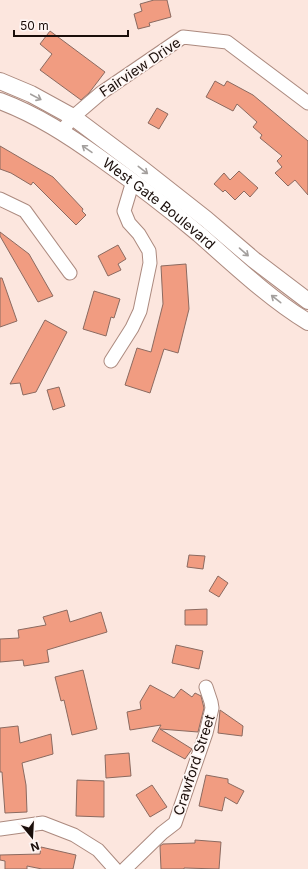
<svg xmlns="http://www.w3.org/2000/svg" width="308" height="869" font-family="Inter,sans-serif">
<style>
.building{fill:#f19c81;stroke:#8b6a60}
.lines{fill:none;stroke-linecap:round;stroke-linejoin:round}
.minor-casing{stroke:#ac8a7f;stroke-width:15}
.tertiary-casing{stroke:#ac8a7f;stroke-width:18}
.minor{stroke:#fff;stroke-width:13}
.tertiary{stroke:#fff;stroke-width:16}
.oneway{stroke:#a39f9d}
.labels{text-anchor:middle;stroke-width:3.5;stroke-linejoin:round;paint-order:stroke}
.street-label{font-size:14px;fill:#1a0e0a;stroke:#fef6f4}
</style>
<rect width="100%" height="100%" fill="#fce6de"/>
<path class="building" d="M 154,0 L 167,0 L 171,17 L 149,23 L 150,26 L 138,29 L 134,14 L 142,11 L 140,4 Z
M 50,31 L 105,72 L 89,93 L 81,100 L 40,70 L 52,54 L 40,44 Z
M 215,81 L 224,86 L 227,81 L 253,95 L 308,141 L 308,195 L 295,180 L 288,186 L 275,173 L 282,167 L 277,161 L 282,156 L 260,138 L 262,135 L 253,127 L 257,122 L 237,104 L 233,111 L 206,97 Z
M 157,108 L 168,114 L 159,129 L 148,123 Z
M 0,146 L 53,177 L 83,209 L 82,211 L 86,215 L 76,225 L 33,182 L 31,185 L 11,173 L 0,169 Z
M 239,171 L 258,188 L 250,197 L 244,191 L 235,200 L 225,190 L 223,192 L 214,184 L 224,173 L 230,180 Z
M 0,232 L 29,254 L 53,296 L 38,302 L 0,236 Z
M 118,245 L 126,259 L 118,264 L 121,270 L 108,276 L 98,256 Z
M 186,264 L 189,309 L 178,353 L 164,349 L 150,393 L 125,385 L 137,348 L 151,352 L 163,304 L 161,266 Z
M 0,278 L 2,278 L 17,321 L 0,327 Z
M 94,291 L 120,299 L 114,318 L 111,317 L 106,336 L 83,329 Z
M 45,320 L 67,332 L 36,392 L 23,395 L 20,383 L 10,384 Z
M 59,387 L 65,406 L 53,410 L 47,390 Z
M 189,555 L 205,556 L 203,569 L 187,567 Z
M 218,576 L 228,583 L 219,597 L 209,591 Z
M 207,609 L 207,625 L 185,625 L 185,610 Z
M 67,610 L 70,622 L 101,612 L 107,632 L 47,650 L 49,662 L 24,666 L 23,660 L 0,662 L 0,639 L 19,638 L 18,630 L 46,625 L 43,617 Z
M 176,645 L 203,651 L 199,669 L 172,663 Z
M 83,670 L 97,729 L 72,735 L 64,700 L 61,701 L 55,677 Z
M 150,685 L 174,698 L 181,689 L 192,697 L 195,693 L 201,696 L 204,708 L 198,732 L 160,729 L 192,749 L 185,759 L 152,741 L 161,725 L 130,730 L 127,712 L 141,709 L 140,702 Z
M 220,710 L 243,726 L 242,736 L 218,733 Z
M 18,726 L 20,743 L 51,734 L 53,754 L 22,763 L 26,785 L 27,812 L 5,813 L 2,772 L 0,772 L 0,728 Z
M 129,753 L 131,776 L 106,778 L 105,755 Z
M 206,775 L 228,779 L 228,783 L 244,791 L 237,804 L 225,797 L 222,811 L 199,806 Z
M 77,780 L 104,781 L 104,817 L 76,816 Z
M 152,785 L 167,807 L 150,817 L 136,795 Z
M 195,840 L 221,842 L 219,869 L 184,868 L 184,869 L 161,869 L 160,846 L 163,844 L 195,843 Z
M 41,847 L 76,855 L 73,869 L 42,869 L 27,866 L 27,869 L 5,869 L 5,861 L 0,860 L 0,855 L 40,854 Z"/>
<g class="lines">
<defs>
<path id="minor" d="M 62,131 L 73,117 L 101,93 L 183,37 L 227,42 L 308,103
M 0,199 L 25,211 L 70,273
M 111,361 L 132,328 L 140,311 L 150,263 L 149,251 L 139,234 L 129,223 L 124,211 L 133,181
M 0,829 L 43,823 L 74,835 L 98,850 L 115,869
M 125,869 L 162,833 L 175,823 L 206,733 L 212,708 L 211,702 L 206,687"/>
<g id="tertiary">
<path d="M 0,81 L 31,94 L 73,117 L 141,168 L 206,219 L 254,260 L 308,301"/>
<path id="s1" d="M 0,101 C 37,115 68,135 100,158 C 134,182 167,207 199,234 C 233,264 270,299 308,322"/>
</g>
</defs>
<use href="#minor" class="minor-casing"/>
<use href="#tertiary" class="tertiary-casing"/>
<use href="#minor" class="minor"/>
<use href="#tertiary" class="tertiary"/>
</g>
<defs><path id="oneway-shaft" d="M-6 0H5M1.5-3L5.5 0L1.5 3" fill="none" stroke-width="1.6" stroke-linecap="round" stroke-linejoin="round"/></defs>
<g class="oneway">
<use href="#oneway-shaft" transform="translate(36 97) rotate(28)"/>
<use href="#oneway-shaft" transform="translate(87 149) rotate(-145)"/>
<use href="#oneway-shaft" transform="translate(143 170) rotate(38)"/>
<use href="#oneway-shaft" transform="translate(244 252) rotate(41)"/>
<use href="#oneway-shaft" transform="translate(276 299) rotate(-142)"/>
</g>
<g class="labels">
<g class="street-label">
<text transform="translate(140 67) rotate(-34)" y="5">Fairview Drive</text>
<text dy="5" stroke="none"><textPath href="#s1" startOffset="190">West Gate Boulevard</textPath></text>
<text transform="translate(194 765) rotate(-72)" y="5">Crawford Street</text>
</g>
</g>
<g transform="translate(32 837) rotate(162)" stroke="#fef6f4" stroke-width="3" paint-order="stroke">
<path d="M0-3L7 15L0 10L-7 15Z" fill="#1a0e0a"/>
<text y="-6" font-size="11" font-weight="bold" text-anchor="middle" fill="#1a0e0a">N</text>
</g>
<path d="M14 30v6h114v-6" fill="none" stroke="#1a0e0a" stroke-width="2"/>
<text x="20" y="30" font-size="12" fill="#1a0e0a" stroke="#fef6f4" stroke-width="3" paint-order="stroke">50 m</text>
</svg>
